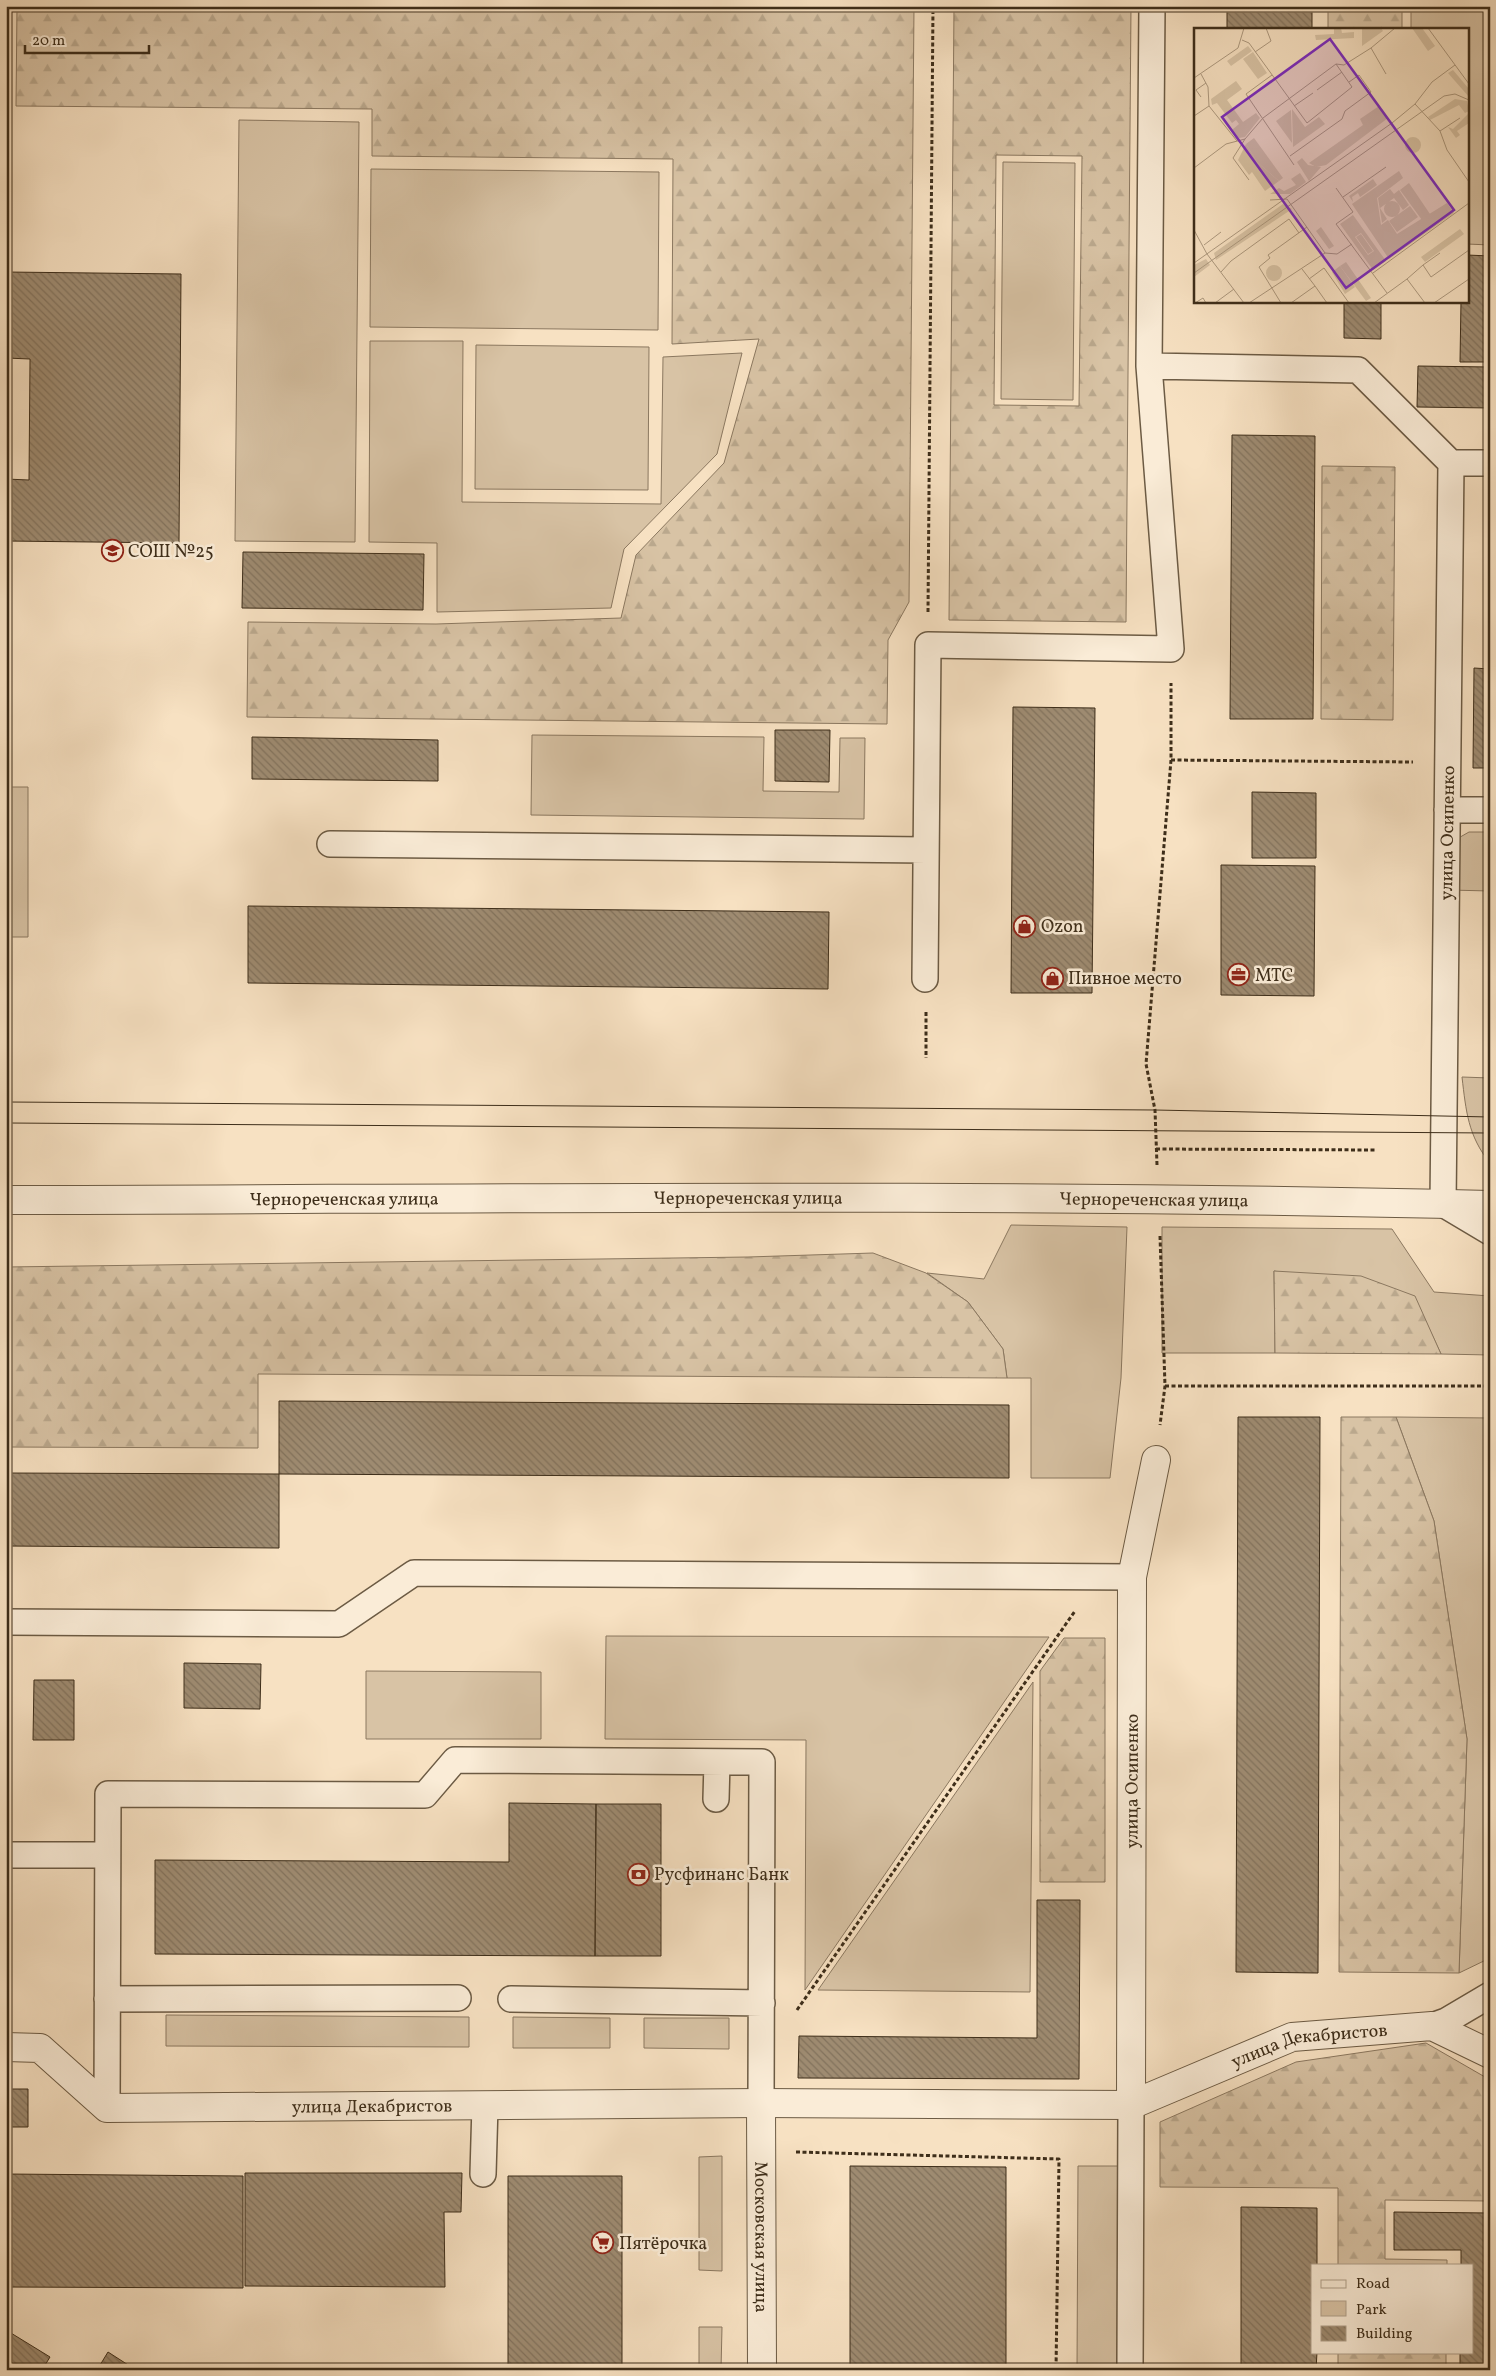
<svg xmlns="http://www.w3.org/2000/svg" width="1496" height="2376" font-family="Vollkorn,serif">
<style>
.green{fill:#d8c3a5;stroke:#8b7860}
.forest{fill:url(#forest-firs);stroke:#8b7860;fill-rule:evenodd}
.building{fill:url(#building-back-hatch);stroke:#3e2e1a}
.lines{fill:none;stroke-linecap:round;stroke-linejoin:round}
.service-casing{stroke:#6c5b44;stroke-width:28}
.minor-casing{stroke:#6c5b44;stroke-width:30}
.tertiary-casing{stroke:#6c5b44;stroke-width:30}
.path{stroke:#3e2e1a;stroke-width:3;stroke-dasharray:4 2.5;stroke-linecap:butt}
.service{stroke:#faecd7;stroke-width:25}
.minor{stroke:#faecd7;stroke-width:28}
.tertiary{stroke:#faecd7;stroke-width:28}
.tram{stroke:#3e2e1a;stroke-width:1}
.labels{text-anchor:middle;stroke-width:5;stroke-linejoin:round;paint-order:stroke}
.poi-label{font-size:18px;fill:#3e2e1a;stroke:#faecd7;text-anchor:start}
.street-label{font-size:18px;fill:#3e2e1a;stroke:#faecd7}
.inset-road{fill:none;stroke:#ad997f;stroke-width:1}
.view{fill:#7b2cbf;fill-opacity:0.15;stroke:#7b2cbf;stroke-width:2.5}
.inset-edge{fill:none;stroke:#3e2e1a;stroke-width:2.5}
</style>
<defs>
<pattern id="forest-firs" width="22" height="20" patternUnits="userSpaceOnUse" patternTransform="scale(1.25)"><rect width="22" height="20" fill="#d8c3a5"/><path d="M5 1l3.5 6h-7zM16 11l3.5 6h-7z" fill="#baa88d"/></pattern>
<pattern id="building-back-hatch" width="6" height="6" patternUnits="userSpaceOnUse" patternTransform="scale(1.25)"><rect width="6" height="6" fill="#9e8b71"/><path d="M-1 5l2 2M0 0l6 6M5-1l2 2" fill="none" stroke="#82725c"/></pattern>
</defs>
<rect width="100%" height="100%" fill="#f7e1c2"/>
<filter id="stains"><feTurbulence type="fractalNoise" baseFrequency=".004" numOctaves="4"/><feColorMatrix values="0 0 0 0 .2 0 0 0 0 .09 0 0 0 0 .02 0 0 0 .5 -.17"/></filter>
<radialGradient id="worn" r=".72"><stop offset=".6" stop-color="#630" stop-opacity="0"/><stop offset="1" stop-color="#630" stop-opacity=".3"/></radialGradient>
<path class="green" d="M 1411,6 L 1490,6 L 1490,245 L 1467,244 L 1467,29 L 1411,29 Z
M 239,120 L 359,122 L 355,542 L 235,541 Z
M 1003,162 L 1075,163 L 1073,400 L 1001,399 Z
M 371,169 L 659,172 L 658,330 L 370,327 Z
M 370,341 L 463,341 L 462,502 L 661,504 L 663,357 L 742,353 L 717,454 L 624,549 L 611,608 L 437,612 L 437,543 L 369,542 Z
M 476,345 L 649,347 L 648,490 L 475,489 Z
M 532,735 L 764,737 L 763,791 L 839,792 L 840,738 L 865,738 L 864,819 L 531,815 Z
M 6,787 L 28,787 L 28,937 L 6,937 Z
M 1469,832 L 1490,832 L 1490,891 L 1449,890 L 1455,840 Z
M 1462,1077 L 1490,1078 L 1490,1163 C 1468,1136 1466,1111 1462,1077 Z
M 1011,1225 L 1127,1227 L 1121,1378 L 1110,1478 L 1031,1478 L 1031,1378 L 1007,1378 L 1003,1349 L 968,1302 L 927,1273 L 984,1279 Z
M 1162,1227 L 1392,1229 L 1434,1292 L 1490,1296 L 1490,1355 L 1441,1354 L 1414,1296 L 1274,1271 L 1275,1353 L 1162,1353 Z
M 1396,1417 L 1490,1418 L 1490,1958 L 1459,1973 L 1467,1739 L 1434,1521 Z
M 606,1636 L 1049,1637 L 805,1990 L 806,1740 L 605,1739 Z
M 366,1671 L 541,1672 L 541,1739 L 366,1739 Z
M 1033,1682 L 1030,1992 L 818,1990 Z
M 166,2015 L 469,2017 L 469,2047 L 166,2046 Z
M 513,2017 L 610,2018 L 610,2048 L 513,2048 Z
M 644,2018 L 729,2018 L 729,2049 L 644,2048 Z
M 722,2156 L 722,2271 L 699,2270 L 699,2157 Z
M 1078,2166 L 1118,2166 L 1117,2370 L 1077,2370 Z
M 699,2327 L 722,2327 L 721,2370 L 699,2370 Z"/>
<path class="forest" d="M 17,6 L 914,6 L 909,602 L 888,640 L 887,724 L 247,717 L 248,622 L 436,624 L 621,618 L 636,555 L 724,463 L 759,339 L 672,344 L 673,159 L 372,156 L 372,109 L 16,106 Z
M 954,6 L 1131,6 L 1126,622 L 949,620 ZM 996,155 L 1082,156 L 1079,406 L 994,405 Z
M 1328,6 L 1402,6 L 1402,29 L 1328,29 Z
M 1322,466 L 1395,467 L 1393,720 L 1321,719 Z
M 873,1253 L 926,1273 L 968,1302 L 1003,1349 L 1007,1378 L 258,1374 L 258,1448 L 6,1447 L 6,1267 L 748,1257 Z
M 1274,1271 L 1361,1276 L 1415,1296 L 1441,1354 L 1275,1353 Z
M 1341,1417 L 1396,1417 L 1434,1521 L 1467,1739 L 1459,1973 L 1339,1972 Z
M 1064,1638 L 1105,1638 L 1105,1882 L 1040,1882 L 1040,1671 Z
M 1426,2043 L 1485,2077 L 1490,2201 L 1385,2200 L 1385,2259 L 1447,2260 L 1447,2265 L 1338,2265 L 1338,2188 L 1160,2187 L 1160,2122 L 1296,2062 Z
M 1338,2352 L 1446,2352 L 1446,2370 L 1338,2370 Z"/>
<path class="building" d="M 1227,6 L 1312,6 L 1312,29 L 1227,29 Z
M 1467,255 L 1490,256 L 1490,362 L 1460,362 L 1461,301 L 1467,301 Z
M 6,272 L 181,274 L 179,543 L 6,541 L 6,479 L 29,480 L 30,359 L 6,358 Z
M 1344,301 L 1381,301 L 1381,339 L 1344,338 Z
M 1418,366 L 1490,367 L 1490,408 L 1417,407 Z
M 1232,435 L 1315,436 L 1313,719 L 1230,719 Z
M 243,552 L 424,554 L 423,610 L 242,608 Z
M 1474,668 L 1490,669 L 1490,768 L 1473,768 Z
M 1013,707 L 1095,708 L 1092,993 L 1011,993 Z
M 775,730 L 830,730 L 829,782 L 775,781 Z
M 252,737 L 438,740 L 438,781 L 252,779 Z
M 1252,792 L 1316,793 L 1316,858 L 1252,858 Z
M 1221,865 L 1315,866 L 1314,996 L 1221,995 Z
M 248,906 L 829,912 L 828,989 L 248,983 Z
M 279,1401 L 1009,1405 L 1009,1478 L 279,1474 Z
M 1238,1417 L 1320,1417 L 1318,1973 L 1236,1972 Z
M 6,1473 L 279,1474 L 279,1548 L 6,1546 Z
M 184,1663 L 261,1664 L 260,1709 L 184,1708 Z
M 34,1680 L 74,1680 L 74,1740 L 33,1740 Z
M 509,1803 L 596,1804 L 595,1956 L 155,1954 L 155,1860 L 509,1862 Z
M 596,1804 L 661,1804 L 661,1956 L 595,1956 Z
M 1037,1900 L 1080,1900 L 1079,2079 L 798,2078 L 799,2036 L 1037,2038 Z
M 6,2089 L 28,2089 L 28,2127 L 6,2127 Z
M 850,2166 L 1006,2167 L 1006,2369 L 850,2368 Z
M 245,2173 L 462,2173 L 461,2212 L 444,2212 L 445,2287 L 245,2286 Z
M 6,2174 L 243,2176 L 243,2288 L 6,2287 Z
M 508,2176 L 622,2176 L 622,2370 L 508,2370 Z
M 1241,2207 L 1317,2208 L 1317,2265 L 1312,2265 L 1312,2352 L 1317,2352 L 1316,2370 L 1241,2370 Z
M 1394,2212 L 1490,2213 L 1490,2370 L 1460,2370 L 1460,2352 L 1472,2352 L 1472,2265 L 1461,2265 L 1461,2250 L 1394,2250 Z
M 6,2330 L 50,2357 L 42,2370 L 6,2368 Z
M 108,2352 L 136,2370 L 97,2370 Z"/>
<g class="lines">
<defs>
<path id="service" d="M 1149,366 L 1358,370 L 1451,463 L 1490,463
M 1451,463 L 1443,1204 L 1490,1232
M 1447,810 L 1490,810
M 330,844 L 926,850
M 925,979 L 928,645 L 1171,649 L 1149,366 L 1152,6
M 6,1622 L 339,1624 L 414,1573 L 1132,1577
M 716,1799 L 717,1762
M 6,1855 L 107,1855
M 107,1999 L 458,1998
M 511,1999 L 762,2003
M 1432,2026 L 1446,2021 L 1490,1995
M 107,2108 L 108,1794 L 425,1795 L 455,1760 L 762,1762 L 761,2103
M 483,2174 L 485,2105
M 1130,2370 L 1131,2105"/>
<g id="minor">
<path id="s1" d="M 6,2047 L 40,2048 L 107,2108 L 761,2103 L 1131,2105 L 1292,2037 L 1432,2026 L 1490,2054"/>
<path id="s2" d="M 761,2103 L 762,2370"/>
<path id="s3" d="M 1131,2105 L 1132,1577 L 1156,1460"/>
</g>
<g id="tertiary">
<path id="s4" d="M 6,1200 C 501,1199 995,1193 1490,1205"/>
</g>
</defs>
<use href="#service" class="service-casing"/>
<use href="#minor" class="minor-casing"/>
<use href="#tertiary" class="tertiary-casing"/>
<path class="path" d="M 928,612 L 933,6
M 1171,760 L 1413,762
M 926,1012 L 926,1058
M 1156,1149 L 1377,1150
M 1157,1165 L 1155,1110 L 1146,1064 L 1171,760 L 1171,683
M 1160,1236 L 1165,1386 L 1160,1425
M 1165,1386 L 1490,1386
M 797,2010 L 1075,1611
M 796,2152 L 1059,2159 L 1056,2370"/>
<use href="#service" class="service"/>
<use href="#minor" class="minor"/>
<use href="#tertiary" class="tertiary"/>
<path class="tram" d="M 6,1102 L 1155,1110 L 1490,1117
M 6,1123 L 1490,1133"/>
</g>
<defs>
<symbol id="school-ring" viewBox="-11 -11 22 22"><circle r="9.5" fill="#faecd7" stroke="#8f2418" stroke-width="1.5"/><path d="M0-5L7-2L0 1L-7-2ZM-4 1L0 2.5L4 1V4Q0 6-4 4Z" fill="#8f2418"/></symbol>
<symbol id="shop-ring" viewBox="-11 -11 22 22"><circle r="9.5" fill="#faecd7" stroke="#8f2418" stroke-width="1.5"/><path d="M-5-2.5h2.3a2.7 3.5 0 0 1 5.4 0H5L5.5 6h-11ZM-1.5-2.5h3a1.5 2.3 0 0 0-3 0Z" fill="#8f2418"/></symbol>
<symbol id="office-ring" viewBox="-11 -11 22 22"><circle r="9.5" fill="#faecd7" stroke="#8f2418" stroke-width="1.5"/><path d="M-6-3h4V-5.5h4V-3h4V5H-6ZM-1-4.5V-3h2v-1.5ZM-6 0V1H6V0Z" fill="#8f2418"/></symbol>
<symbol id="bank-ring" viewBox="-11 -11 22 22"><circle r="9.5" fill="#faecd7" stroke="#8f2418" stroke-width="1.5"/><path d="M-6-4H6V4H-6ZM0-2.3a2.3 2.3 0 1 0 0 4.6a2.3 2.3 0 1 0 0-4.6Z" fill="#8f2418"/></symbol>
<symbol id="supermarket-ring" viewBox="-11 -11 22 22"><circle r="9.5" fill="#faecd7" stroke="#8f2418" stroke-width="1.5"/><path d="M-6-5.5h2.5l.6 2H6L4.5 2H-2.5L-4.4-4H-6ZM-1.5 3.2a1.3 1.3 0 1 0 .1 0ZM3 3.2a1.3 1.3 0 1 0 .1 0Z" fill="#8f2418"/></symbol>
</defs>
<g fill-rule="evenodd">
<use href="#school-ring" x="100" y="538" width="25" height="25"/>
<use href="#shop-ring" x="1012" y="914" width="25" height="25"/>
<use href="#office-ring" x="1226" y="962" width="25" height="25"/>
<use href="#shop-ring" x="1040" y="966" width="25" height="25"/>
<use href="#bank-ring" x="626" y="1862" width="25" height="25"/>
<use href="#supermarket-ring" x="590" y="2230" width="25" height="25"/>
</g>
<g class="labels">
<g class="poi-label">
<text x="128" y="557">СОШ №25</text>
<text x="1041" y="932">Ozon</text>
<text x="1255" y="981">МТС</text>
<text x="1068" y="984">Пивное место</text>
<text x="654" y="1880">Русфинанс Банк</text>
<text x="619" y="2249">Пятёрочка</text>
</g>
<g class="street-label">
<text transform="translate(1447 833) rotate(-89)" y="6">улица Осипенко</text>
<text dy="6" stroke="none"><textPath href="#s4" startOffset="742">Чернореченская улица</textPath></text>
<text dy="6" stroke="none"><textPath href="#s4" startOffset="1148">Чернореченская улица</textPath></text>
<text dy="6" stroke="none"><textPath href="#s4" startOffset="338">Чернореченская улица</textPath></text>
<text dy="6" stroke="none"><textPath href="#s3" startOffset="324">улица Осипенко</textPath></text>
<text dy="6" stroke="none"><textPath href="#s1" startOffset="1338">улица Декабристов</textPath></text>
<text dy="6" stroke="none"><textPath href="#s1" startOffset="389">улица Декабристов</textPath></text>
<text dy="6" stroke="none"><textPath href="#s2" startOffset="134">Московская улица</textPath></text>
</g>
</g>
<g transform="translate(1194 28)">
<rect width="275" height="275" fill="#f7e1c2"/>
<path d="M 218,0 L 228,0 L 241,18 L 234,23 ZM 59,24 L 73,45 L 64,51 L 49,31 ZM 259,42 L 275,61 L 275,69 L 254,45 ZM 261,71 L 273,73 L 275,83 L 271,85 L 265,77 L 236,92 L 234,89 ZM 98,81 L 111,99 L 125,89 L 131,96 L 99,119 ZM 97,82 L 98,115 L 82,93 ZM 275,85 L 275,95 L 263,103 L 266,107 L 262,110 L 254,99 L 259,101 ZM211 117a8 8 0 1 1 16 0a8 8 0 1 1-16 0ZM 52,116 L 63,134 L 85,153 L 71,163 L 58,144 L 55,147 L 44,132 ZM 108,130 L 114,137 L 127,139 L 115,153 L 103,134 ZM 106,145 L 112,154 L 96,166 L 76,166 L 85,160 L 90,163 L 102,157 L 97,151 ZM 179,151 L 183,157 L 166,169 L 164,165 L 158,169 L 159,174 L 155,168 ZM 215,155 L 236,186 L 228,192 L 206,162 ZM 196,161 L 200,166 L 205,162 L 215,177 L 209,182 L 200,170 L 186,180 L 193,191 L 188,195 L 184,170 ZM190 181a8 8 0 1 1 16 0a8 8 0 1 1-16 0ZM 89,176 L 98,181 L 22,232 L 20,225 ZM 216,178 L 224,189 L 203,204 L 195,193 ZM 167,206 L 179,223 L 174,226 L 162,209 ZM 12,231 L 16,237 L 0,249 L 0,237 ZM72 245a8 8 0 1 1 16 0a8 8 0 1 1-16 0ZM 146,238 L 161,259 L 151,266 L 138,244 Z" fill="#d8c3a5"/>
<path d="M 140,0 L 147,0 L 148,5 L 160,4 L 160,10 L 122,12 L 121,7 L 140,6 ZM 168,0 L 187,0 L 189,3 L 168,18 ZM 54,18 L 58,23 L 37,38 L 33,33 ZM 42,53 L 48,61 L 33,72 L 49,94 L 62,85 L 66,90 L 51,109 L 45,110 L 38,102 L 45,96 L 42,92 L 38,95 L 23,75 L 18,77 L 17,71 ZM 185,78 L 194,90 L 132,137 L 122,139 L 115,135 L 169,97 L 166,91 ZM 60,110 L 89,150 L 85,153 L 63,134 L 52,116 ZM 205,143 L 209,150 L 183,170 L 187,197 L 194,192 L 203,206 L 253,175 L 260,185 L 195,231 L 158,176 ZM 159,187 L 192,233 L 179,242 L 146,196 ZM 167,205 L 180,223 L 174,227 L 161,209 ZM 127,199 L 140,218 L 135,221 L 122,203 ZM 266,201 L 270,206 L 231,234 L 227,229 ZM 152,234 L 177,270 L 172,273 L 146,238 Z" fill="#d8c3a5" fill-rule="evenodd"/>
<path class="inset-road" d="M 234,0 L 275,56M 48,12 L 55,15 L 113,95 L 158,59 L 142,36M 177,20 L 192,46M 61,24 L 77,13 L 72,0M 7,46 L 14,59 L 15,78 L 43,113M 78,47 L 52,66 L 100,137M 0,50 L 44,20 L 50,0M 123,62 L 148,44M 7,69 L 2,62 L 12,55M 221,76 L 246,103 L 266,90M 100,78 L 119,65M 0,88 L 15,78M 246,103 L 253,122 L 275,154M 51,111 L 39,130 L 55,152M 96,128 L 148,91 L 151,83 L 177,64 L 165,47 L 155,54M 0,140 L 32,116 L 51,111 L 69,90 L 142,36 L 150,37 L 177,20 L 201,0M 142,160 L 159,184 L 142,196 L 193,265M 149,169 L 192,139M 76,172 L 93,171 L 131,225M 0,202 L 13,226 L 50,275M 10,217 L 27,204M 0,235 L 198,95 L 221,76 L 238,54 L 261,37M 229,237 L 246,225M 27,244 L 37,233 L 95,191 L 105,205M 0,245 L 250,68 L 261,66 L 275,72M 179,245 L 275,175M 115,251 L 130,240 L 155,275M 213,251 L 229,237 L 237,249 L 275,222M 121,258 L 133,275M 1,275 L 9,270 L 12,275M 21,275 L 40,261M 55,275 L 131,225 L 143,226 L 158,216M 87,275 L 65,239 L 76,230 L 74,227 L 113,199M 97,275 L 121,258 L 108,241M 180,275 L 213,251 L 231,275M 240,275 L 275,251"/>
<path class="view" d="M 136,11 L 260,182 L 152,260 L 28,89 Z"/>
<rect width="275" height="275" class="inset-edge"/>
</g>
<rect width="1496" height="2376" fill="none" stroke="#f7e1c2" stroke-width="25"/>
<rect x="8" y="8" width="1481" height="2361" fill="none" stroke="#3e2e1a" stroke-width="2.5"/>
<rect x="12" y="12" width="1471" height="2351" fill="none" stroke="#3e2e1a"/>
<rect x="1311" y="2264" width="162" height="90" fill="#faecd7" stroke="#afa08b"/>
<rect x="1321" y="2280" width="25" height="8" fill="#faecd7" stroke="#afa08b"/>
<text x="1356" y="2288" font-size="15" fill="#3e2e1a">Road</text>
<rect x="1321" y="2301" width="25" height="15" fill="#d8c3a5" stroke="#afa08b"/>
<text x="1356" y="2314" font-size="15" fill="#3e2e1a">Park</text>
<rect x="1321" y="2326" width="25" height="15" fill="url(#building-back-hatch)" stroke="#afa08b"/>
<text x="1356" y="2338" font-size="15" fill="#3e2e1a">Building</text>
<path d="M25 45v8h124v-8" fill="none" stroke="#3e2e1a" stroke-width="2.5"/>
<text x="32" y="45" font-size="15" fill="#3e2e1a" stroke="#faecd7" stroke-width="4" paint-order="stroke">20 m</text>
<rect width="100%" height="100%" filter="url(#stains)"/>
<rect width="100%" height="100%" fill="url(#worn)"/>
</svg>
